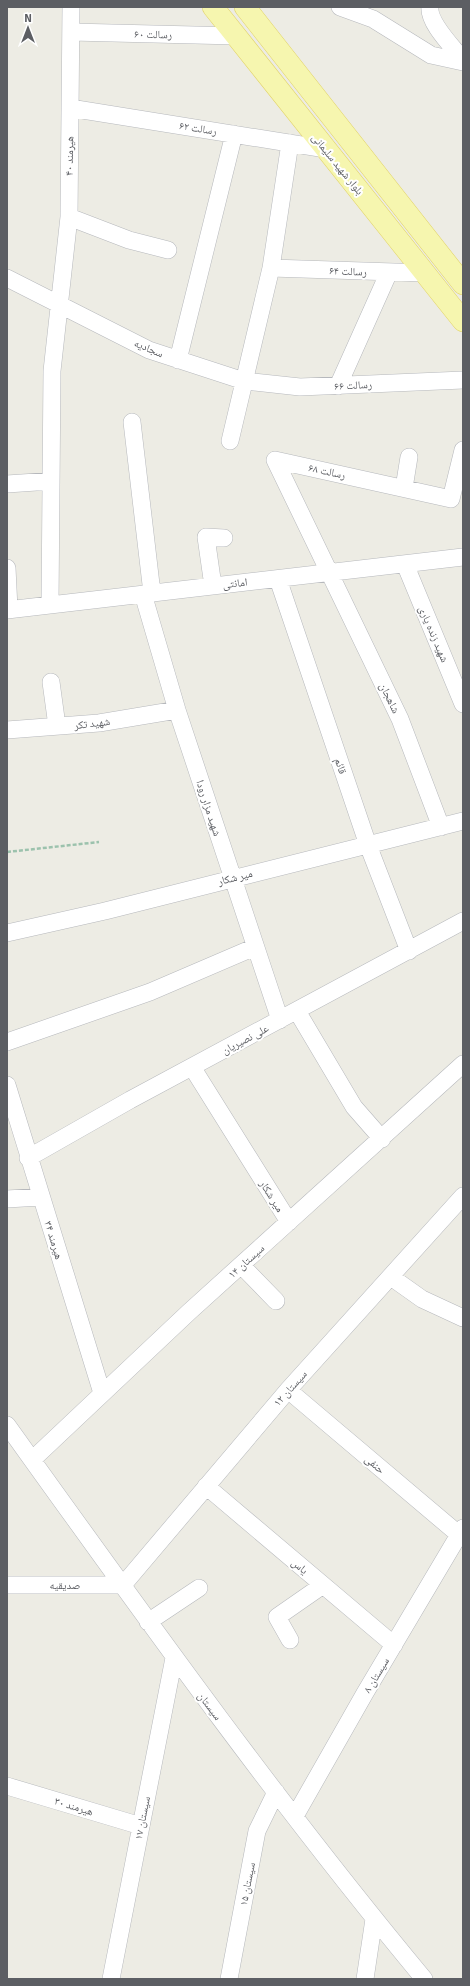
<svg xmlns="http://www.w3.org/2000/svg" width="470" height="1986" font-family="Signika,'Noto Naskh Arabic',sans-serif">
<style>
.lines{fill:none;stroke-linecap:round;stroke-linejoin:round}
.minor-casing{stroke:#b6b8bc;stroke-width:18}
.major-casing{stroke:#e2d367;stroke-width:22}
.path{stroke:#9cc2ad;stroke-width:2.5;stroke-dasharray:4 2;stroke-linecap:butt}
.minor{stroke:#fff;stroke-width:17}
.major{stroke:#f6f6af;stroke-width:21}
.labels{text-anchor:middle;stroke-width:4;stroke-linejoin:round;paint-order:stroke}
.street-label{font-size:11px;fill:#5c5e63;stroke:#fff}
</style>
<rect width="100%" height="100%" fill="#edece4"/>
<g class="lines">
<defs>
<path id="minor" d="M 340,7 L 373,19 L 431,55 L 463,62
M 430,7 C 428,23 453,47 463,60
M 71,32 L 236,36
M 70,108 L 326,149
M 69,217 L 129,240 L 168,250
M 271,268 L 425,273
M 7,278 L 149,350 L 244,381 L 300,387 L 463,380
M 178,360 L 234,134
M 338,386 L 389,272
M 132,422 L 152,593
M 230,441 L 271,268 L 290,143
M 7,484 L 51,481
M 404,488 L 409,457
M 405,564 L 463,704
M 7,568 L 9,609
M 278,579 L 368,845 L 409,951
M 213,586 L 206,537 L 224,538
M 143,594 L 177,710 L 280,1020
M 50,605 L 52,371 L 69,217 L 71,7
M 7,610 L 463,557
M 51,682 L 57,726
M 7,730 L 99,723 L 177,710
M 441,827 L 400,719 L 275,460 L 451,499 L 463,450
M 7,933 L 105,911 L 463,821
M 297,1011 L 354,1107 L 382,1139
M 7,1042 L 150,992 L 255,947
M 192,1067 L 289,1222
M 7,1085 L 102,1393
M 28,1158 L 130,1100 L 463,921
M 7,1199 L 40,1197
M 241,1265 L 276,1301
M 391,1277 L 422,1299 L 463,1318
M 288,1390 L 463,1538
M 7,1425 C 142,1613 276,1801 424,1979
M 32,1460 L 189,1312 L 463,1064
M 206,1486 L 394,1645
M 7,1585 L 123,1585 L 288,1390 L 463,1196
M 148,1622 L 199,1588
M 290,1640 L 277,1617 L 323,1585
M 7,1786 L 141,1826
M 295,1816 L 365,1693 L 463,1528
M 111,1979 L 174,1658
M 229,1979 L 257,1831 L 276,1792
M 365,1979 L 374,1919"/>
<path id="major" d="M 213,7 L 463,321
M 245,7 L 463,284"/>
</defs>
<use href="#minor" class="minor-casing"/>
<use href="#major" class="major-casing"/>
<path class="path" d="M 7,852 L 99,842"/>
<use href="#minor" class="minor"/>
<use href="#major" class="major"/>
</g>
<g class="labels">
<g class="street-label">
<text transform="translate(153 34) rotate(1)" y="4">رسالت ۶۰</text>
<text transform="translate(198 128) rotate(9)" y="4">رسالت ۶۲</text>
<text transform="translate(69 156) rotate(-89)" y="4">هیرمند ۴۰</text>
<text transform="translate(338 164) rotate(51)" y="4">بلوار شهید سلیمانی</text>
<text transform="translate(348 271) rotate(2)" y="4">رسالت ۶۴</text>
<text transform="translate(149 348) rotate(23)" y="4">سجادیه</text>
<text transform="translate(353 385) rotate(-3)" y="4">رسالت ۶۶</text>
<text transform="translate(327 471) rotate(12)" y="4">رسالت ۶۸</text>
<text transform="translate(235 583) rotate(-7)" y="4">امانتی</text>
<text transform="translate(434 634) rotate(67)" y="4">شهید زنده یاری</text>
<text transform="translate(390 698) rotate(64)" y="4">شاهجان</text>
<text transform="translate(92 723) rotate(-7)" y="4">شهید تکر</text>
<text transform="translate(341 766) rotate(71)" y="4">قائم</text>
<text transform="translate(209 808) rotate(72)" y="4">شهید مزار رودا</text>
<text transform="translate(235 877) rotate(-14)" y="4">میر شکار</text>
<text transform="translate(245 1039) rotate(-28)" y="4">علی نصیریان</text>
<text transform="translate(272 1196) rotate(58)" y="4">میر شکار</text>
<text transform="translate(54 1240) rotate(73)" y="4">هیرمند ۳۴</text>
<text transform="translate(246 1261) rotate(-42)" y="4">سیستان ۱۴</text>
<text transform="translate(290 1388) rotate(-48)" y="4">سیستان ۱۲</text>
<text transform="translate(375 1464) rotate(40)" y="4">حنفی</text>
<text transform="translate(300 1566) rotate(40)" y="4">یاس</text>
<text x="65" y="1589">صدیقیه</text>
<text transform="translate(376 1675) rotate(-59)" y="4">سیستان ۸</text>
<text transform="translate(210 1706) rotate(53)" y="4">سیستان</text>
<text transform="translate(74 1806) rotate(17)" y="4">هیرمند ۳۰</text>
<text transform="translate(142 1818) rotate(-79)" y="4">سیستان ۱۷</text>
<text transform="translate(247 1884) rotate(-79)" y="4">سیستان ۱۵</text>
</g>
</g>
<rect width="470" height="1986" fill="none" stroke="#5c5e63" stroke-width="16"/>
<g transform="translate(28 28)" stroke="#ffffff" stroke-width="3" paint-order="stroke">
<path d="M0-3L7 15L0 10L-7 15Z" fill="#5c5e63"/>
<text y="-6" font-size="11" font-weight="bold" text-anchor="middle" fill="#5c5e63">N</text>
</g>
</svg>
